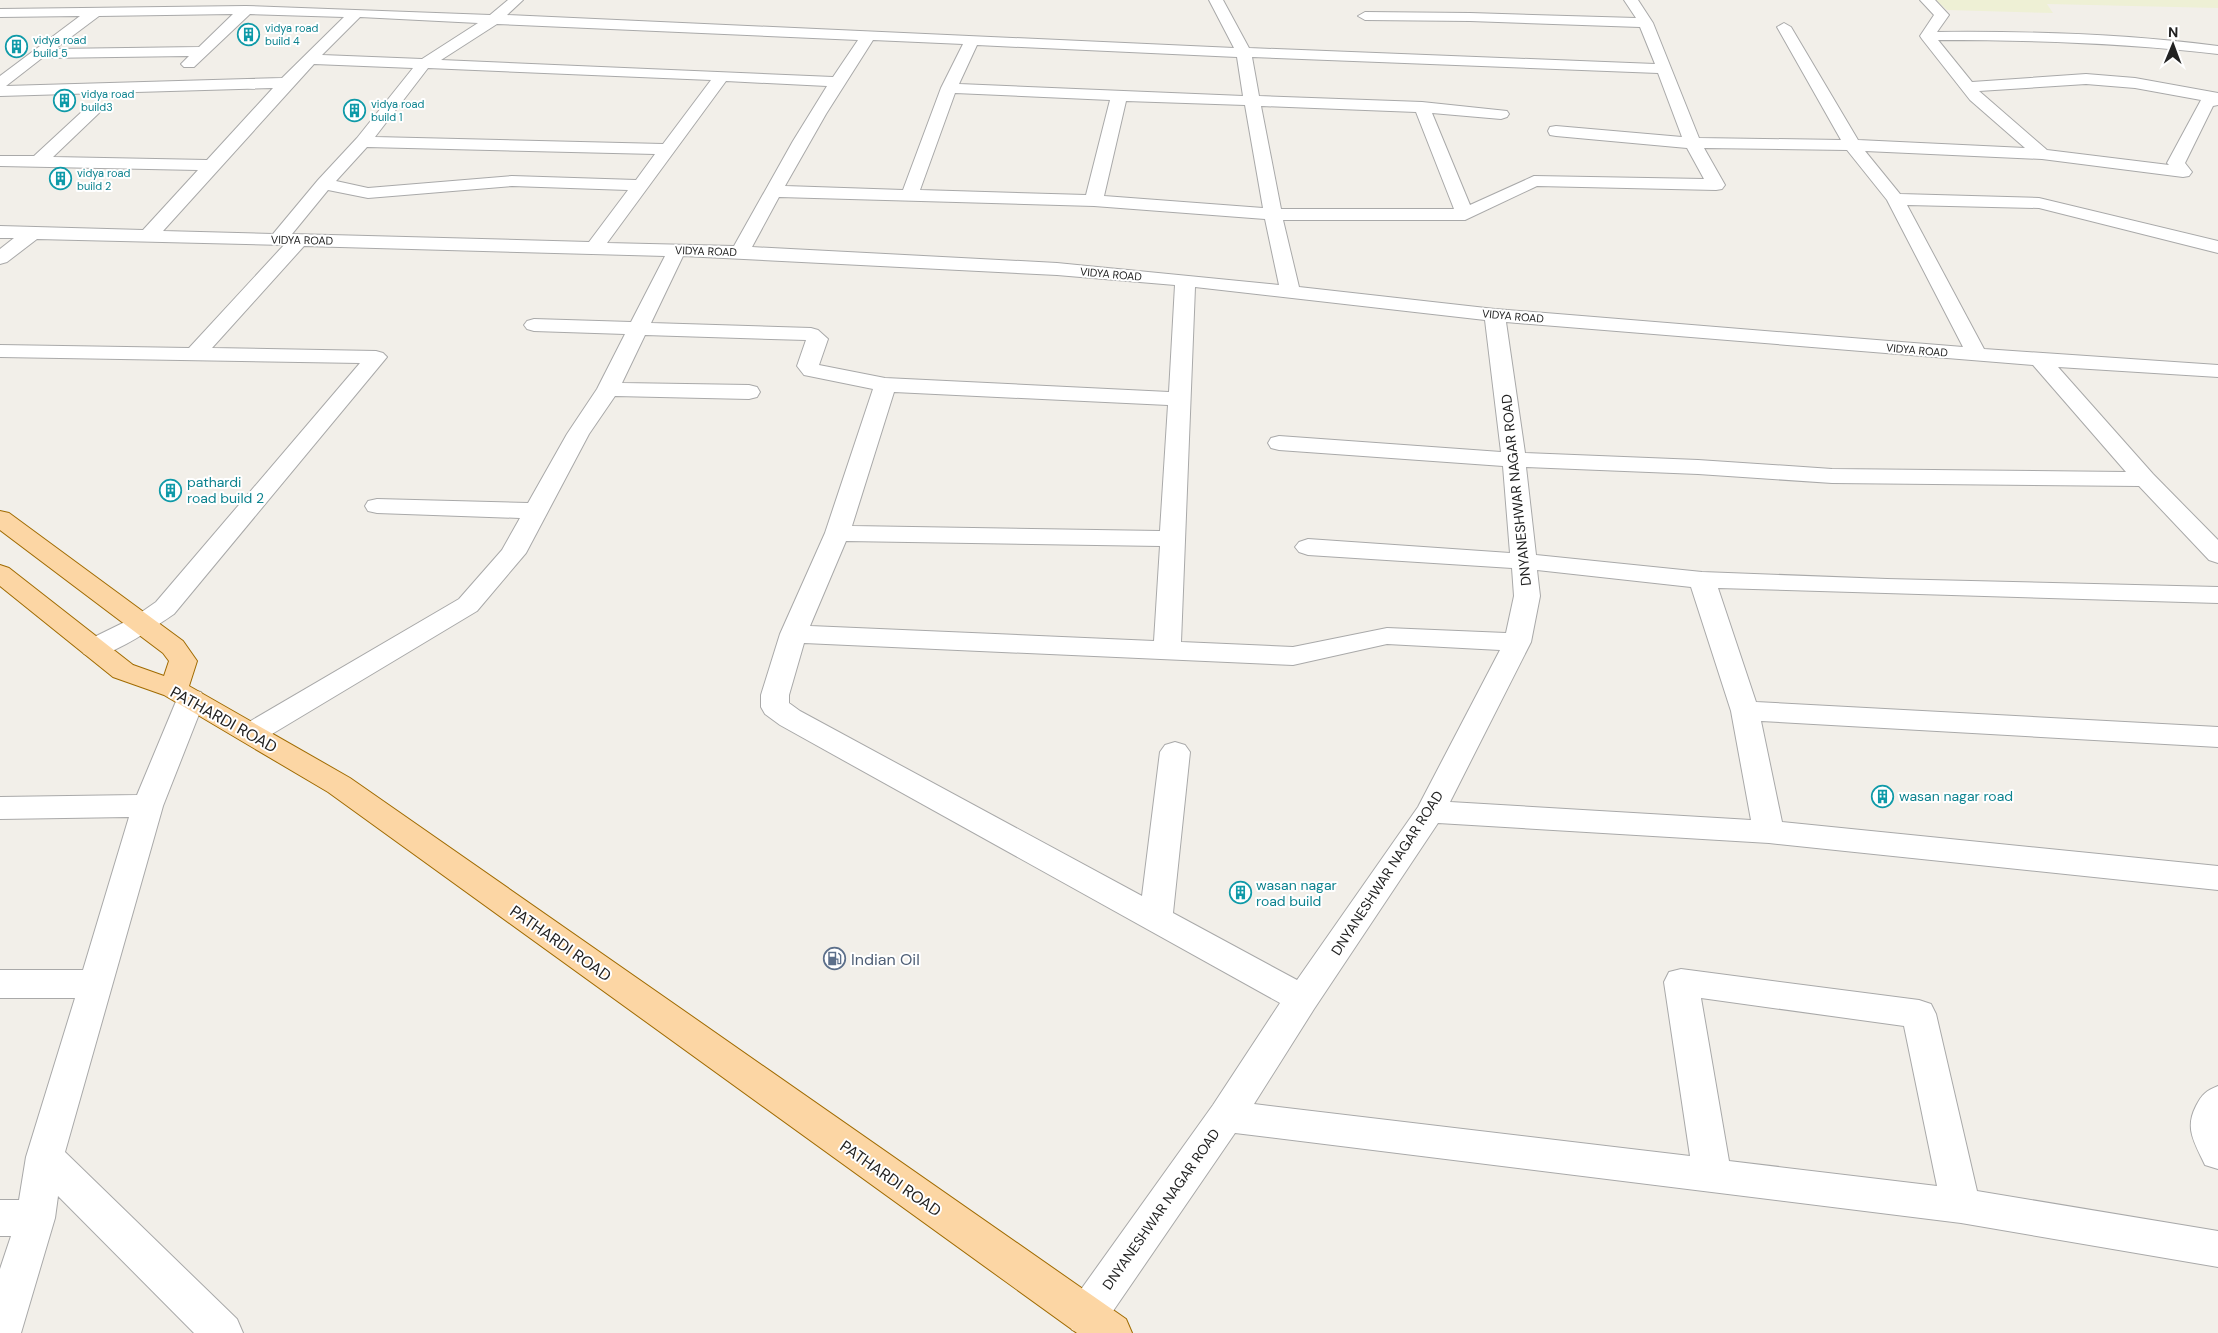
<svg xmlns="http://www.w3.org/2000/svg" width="2218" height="1333" font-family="'DM Sans',sans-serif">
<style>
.farmland{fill:#eef0d5}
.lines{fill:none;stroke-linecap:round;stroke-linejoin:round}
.minor-casing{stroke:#a9a9a9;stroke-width:2}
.major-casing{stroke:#a06b00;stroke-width:2}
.minor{fill:#fff;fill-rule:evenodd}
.major{fill:#fcd6a4;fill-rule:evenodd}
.labels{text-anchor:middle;stroke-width:4;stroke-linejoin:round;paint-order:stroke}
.far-culture-label{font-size:11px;fill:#0d838f;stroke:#fff;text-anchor:start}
.far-street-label{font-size:11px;fill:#222;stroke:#fff}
.culture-label{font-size:14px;fill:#0d838f;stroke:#fff;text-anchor:start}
.street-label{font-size:14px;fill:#222;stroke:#fff}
.near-street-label{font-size:16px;fill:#222;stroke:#fff}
.near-service-label{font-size:16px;fill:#4e5e75;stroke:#fff;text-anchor:start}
</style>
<rect width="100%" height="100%" fill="#f2efe9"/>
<path class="farmland" d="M 1936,0 L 2218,0 L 2218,8 L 2047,4 L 2053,13 L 1947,10 Z"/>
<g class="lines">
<defs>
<path id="minor" d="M 508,0 L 523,0 L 507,15 L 1234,48 L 1209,0 L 1223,0 L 1249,48 L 1655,64 L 1640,27 L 1470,21 L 1365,20 L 1358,16 L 1365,12 L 1470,13 L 1636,18 L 1624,0 L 1638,0 L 1653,23 L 1699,138 L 1841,140 L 1777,27 L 1784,23 L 1791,27 L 1858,140 L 2025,148 L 1970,100 L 1922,39 L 1920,36 L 1934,15 L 1920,0 L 1935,0 L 1949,15 L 1937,32 C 2031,31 2125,34 2218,46 L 2218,54 C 2125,43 2032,40 1938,40 L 1972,82 L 2086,74 L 2135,78 L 2218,93 L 2218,105 L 2213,106 L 2185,163 L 2192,172 L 2189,176 L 2183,177 L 2042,159 L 1865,151 L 1900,194 L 2039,198 L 2218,241 L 2218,253 L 2039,208 L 1907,205 L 1984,349 L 2218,365 L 2218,377 L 2058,367 L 2153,474 L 2218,540 L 2218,563 L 2209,560 L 2139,486 L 1832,483 L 1698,474 L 1526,467 L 1536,555 L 1702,572 L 1887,579 L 2218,587 L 2218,603 L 1718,588 L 1756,702 L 2218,727 L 2218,747 L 1761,721 L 1782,822 L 2218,866 L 2218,890 L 1769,843 L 1438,823 L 1314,1009 L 1254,1104 L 1690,1156 L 1664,982 L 1669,972 L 1681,969 L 1919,1000 L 1931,1004 L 1936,1014 L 1977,1191 L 2218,1231 L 2218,1267 L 1961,1223 L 1235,1133 L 1100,1330 C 1090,1333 1082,1333 1072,1330 L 1066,1316 L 1072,1302 L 1213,1105 L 1280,1003 L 780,725 L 765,714 L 761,707 L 761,695 L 780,634 L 825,533 L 873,389 L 804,375 L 797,366 L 806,340 L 645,335 L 622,383 L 749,385 L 757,387 L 760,392 L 757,397 L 749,399 L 615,396 L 589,434 L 526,553 L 477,611 L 262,740 L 252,743 L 242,740 L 238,733 L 242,726 L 459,599 L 502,550 L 520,518 L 377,513 L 368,511 L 365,506 L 368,501 L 377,499 L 528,503 L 567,434 L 597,389 L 625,334 L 534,331 L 527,329 L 524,325 L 527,321 L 534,319 L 631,322 L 665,256 L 304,246 L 212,348 L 376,351 L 383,353 L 387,357 L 174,614 C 158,625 115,654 96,656 C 92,657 88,655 84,654 L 80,648 L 84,642 L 133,618 L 156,602 L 360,363 L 0,357 L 0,345 L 189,348 L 284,245 L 37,239 L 7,262 L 0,264 L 0,249 L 14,238 L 0,238 L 0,226 L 143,230 L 198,170 L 0,166 L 0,156 L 34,156 L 87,107 L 99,107 L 101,110 L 99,113 L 53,157 L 207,160 L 273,88 L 0,96 L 0,76 L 80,16 L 0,17 L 0,9 L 246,6 L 490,15 ZM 233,14 L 199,47 L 55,49 L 99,16 ZM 250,14 L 344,17 L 282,78 L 6,86 L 42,58 L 189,56 L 181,64 L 184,67 L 194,67 ZM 360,17 L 478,23 L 422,59 L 322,55 ZM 497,24 L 858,40 L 833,77 L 441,60 ZM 873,40 L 963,44 L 941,88 L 903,190 L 785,186 L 826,114 ZM 977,45 L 1237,57 L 1243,96 L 959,84 ZM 1252,57 L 1658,73 L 1682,137 L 1556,126 L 1550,127 L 1548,131 L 1550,135 L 1556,136 L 1687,148 L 1704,179 L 1534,176 L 1470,205 L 1432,113 L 1501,119 L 1507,117 L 1509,114 L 1507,111 L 1422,102 L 1259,96 ZM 314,64 L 413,68 L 357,138 L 318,180 L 273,234 L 163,231 ZM 428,68 L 711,80 L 663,144 L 375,137 ZM 726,81 L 827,86 L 793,141 L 734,246 L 607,243 ZM 2086,84 L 2135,88 L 2201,100 L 2167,163 L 2169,165 L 2047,150 L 1979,91 ZM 955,93 L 1110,100 L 1086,195 L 920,190 ZM 1126,101 L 1245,105 L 1263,208 L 1104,196 ZM 1261,106 L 1416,112 L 1454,209 L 1281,209 ZM 367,147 L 655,154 L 636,180 L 512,176 L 368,188 L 336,181 ZM 1704,148 L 1847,150 L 1887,200 L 1963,347 L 1495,309 L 1299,287 L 1283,220 L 1465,220 L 1537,186 L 1716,190 L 1722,189 L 1725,185 ZM 512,186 L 628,190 L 589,242 L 292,234 L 328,190 L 368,198 ZM 779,197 L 1094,206 L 1265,219 L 1279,285 L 1057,263 L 752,247 ZM 683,256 L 1057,275 L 1175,285 L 1169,392 L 885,378 L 819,365 L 828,339 L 818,330 L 811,328 L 651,323 ZM 1195,287 L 1485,320 L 1501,452 L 1279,436 L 1271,438 L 1268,443 L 1271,448 L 1279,450 L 1503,466 L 1510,553 L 1308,539 L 1299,542 L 1295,547 L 1299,552 L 1308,555 L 1512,568 L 1514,596 L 1506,633 L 1387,628 L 1293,647 L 1181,642 ZM 1506,322 L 2033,365 L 2126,472 L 1832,469 L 1698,460 L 1525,453 ZM 894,392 L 1168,405 L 1160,531 L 852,526 ZM 846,541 L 1160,546 L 1154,641 L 810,626 ZM 1537,570 L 1691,587 L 1731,711 L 1751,820 L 1450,802 L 1531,642 L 1540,596 ZM 804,643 L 1293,665 L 1387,644 L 1500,650 L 1418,807 L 1297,980 L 1173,913 L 1190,752 L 1185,745 L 1175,742 L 1165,745 L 1160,752 L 1142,896 L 800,711 L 789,703 L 789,695 ZM 1701,998 L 1904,1026 L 1937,1186 L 1729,1161 Z
M 191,690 L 201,692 L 205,699 L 163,806 L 65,1152 L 237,1319 L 243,1333 L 194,1333 L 58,1196 L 55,1218 L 21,1333 L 0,1333 L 0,1269 L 11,1236 L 0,1236 L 0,1200 L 19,1200 L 26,1157 L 75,998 L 0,998 L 0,970 L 83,970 L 129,817 L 0,819 L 0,797 L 137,795 L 177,699 L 181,692 Z
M 2218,1086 L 2218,1169 L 2205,1165 C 2195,1143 2184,1129 2196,1106 C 2202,1094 2206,1091 2218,1086 Z"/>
<path id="major" d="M 0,511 L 9,513 L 183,641 L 197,661 L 189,686 L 350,778 L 1126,1319 L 1132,1333 L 1077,1333 L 328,792 L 164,695 L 113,677 L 0,586 L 0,565 L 9,568 L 133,665 L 164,676 L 169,661 L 163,653 L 0,530 Z"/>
</defs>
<use href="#minor" class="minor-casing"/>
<use href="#major" class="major-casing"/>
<use href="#minor" class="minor"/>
<use href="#major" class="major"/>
</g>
<defs>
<symbol id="building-ring" viewBox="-11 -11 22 22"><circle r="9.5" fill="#fff" stroke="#0f9aa8" stroke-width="1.5"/><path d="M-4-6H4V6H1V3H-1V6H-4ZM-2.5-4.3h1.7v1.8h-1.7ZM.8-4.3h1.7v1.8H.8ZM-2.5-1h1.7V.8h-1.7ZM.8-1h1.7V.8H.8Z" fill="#0f9aa8"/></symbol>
<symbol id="fuel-ring" viewBox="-11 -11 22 22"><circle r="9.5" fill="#fff" stroke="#5c6f8a" stroke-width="1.5"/><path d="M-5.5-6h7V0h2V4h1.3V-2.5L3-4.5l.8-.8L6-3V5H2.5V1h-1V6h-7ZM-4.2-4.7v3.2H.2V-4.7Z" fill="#5c6f8a"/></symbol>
</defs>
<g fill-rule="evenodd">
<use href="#building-ring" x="236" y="22" width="25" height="25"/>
<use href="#building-ring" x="4" y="34" width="25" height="25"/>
<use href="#building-ring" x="52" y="88" width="25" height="25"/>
<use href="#building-ring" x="342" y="98" width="25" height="25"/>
<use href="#building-ring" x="48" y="166" width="25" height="25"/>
<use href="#building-ring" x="158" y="478" width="25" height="25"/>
<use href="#building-ring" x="1870" y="784" width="25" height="25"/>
<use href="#building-ring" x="1228" y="880" width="25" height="25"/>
<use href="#fuel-ring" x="822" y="946" width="25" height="25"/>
</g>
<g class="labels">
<g class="far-culture-label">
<text x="265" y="32">vidya road<tspan x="265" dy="13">build 4</tspan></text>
<text x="33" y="44">vidya road<tspan x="33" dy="13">build 5</tspan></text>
<text x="81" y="98">vidya road<tspan x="81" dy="13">build3</tspan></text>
<text x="371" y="108">vidya road<tspan x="371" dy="13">build 1</tspan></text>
<text x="77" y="177">vidya road<tspan x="77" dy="13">build 2</tspan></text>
</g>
<g class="far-street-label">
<text transform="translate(302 240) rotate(1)" y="4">VIDYA ROAD</text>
<text transform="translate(706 251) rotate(2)" y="4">VIDYA ROAD</text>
<text transform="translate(1111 274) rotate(5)" y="4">VIDYA ROAD</text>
<text transform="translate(1513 316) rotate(5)" y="4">VIDYA ROAD</text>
<text transform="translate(1917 350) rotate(5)" y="4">VIDYA ROAD</text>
</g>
<g class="culture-label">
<text x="187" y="487">pathardi<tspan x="187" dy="16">road build 2</tspan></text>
<text x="1899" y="801">wasan nagar road</text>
<text x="1256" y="890">wasan nagar<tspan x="1256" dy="16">road build</tspan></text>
</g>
<g class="street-label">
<text transform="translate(1516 490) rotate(-96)" y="5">DNYANESHWAR NAGAR ROAD</text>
<text transform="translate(1387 873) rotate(-57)" y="5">DNYANESHWAR NAGAR ROAD</text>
<text transform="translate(1161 1209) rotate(-55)" y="5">DNYANESHWAR NAGAR ROAD</text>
</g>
<g class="near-street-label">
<text transform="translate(224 719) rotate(29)" y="6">PATHARDI ROAD</text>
<text transform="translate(561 943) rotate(35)" y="6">PATHARDI ROAD</text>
<text transform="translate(891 1178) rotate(35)" y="6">PATHARDI ROAD</text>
</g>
<g class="near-service-label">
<text x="851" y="965">Indian Oil</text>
</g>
</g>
<g transform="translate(2173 45) rotate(1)" stroke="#ffffff" stroke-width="4" paint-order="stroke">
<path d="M0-4L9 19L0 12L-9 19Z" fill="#222222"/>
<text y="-8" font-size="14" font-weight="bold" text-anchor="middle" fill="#222222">N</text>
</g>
</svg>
